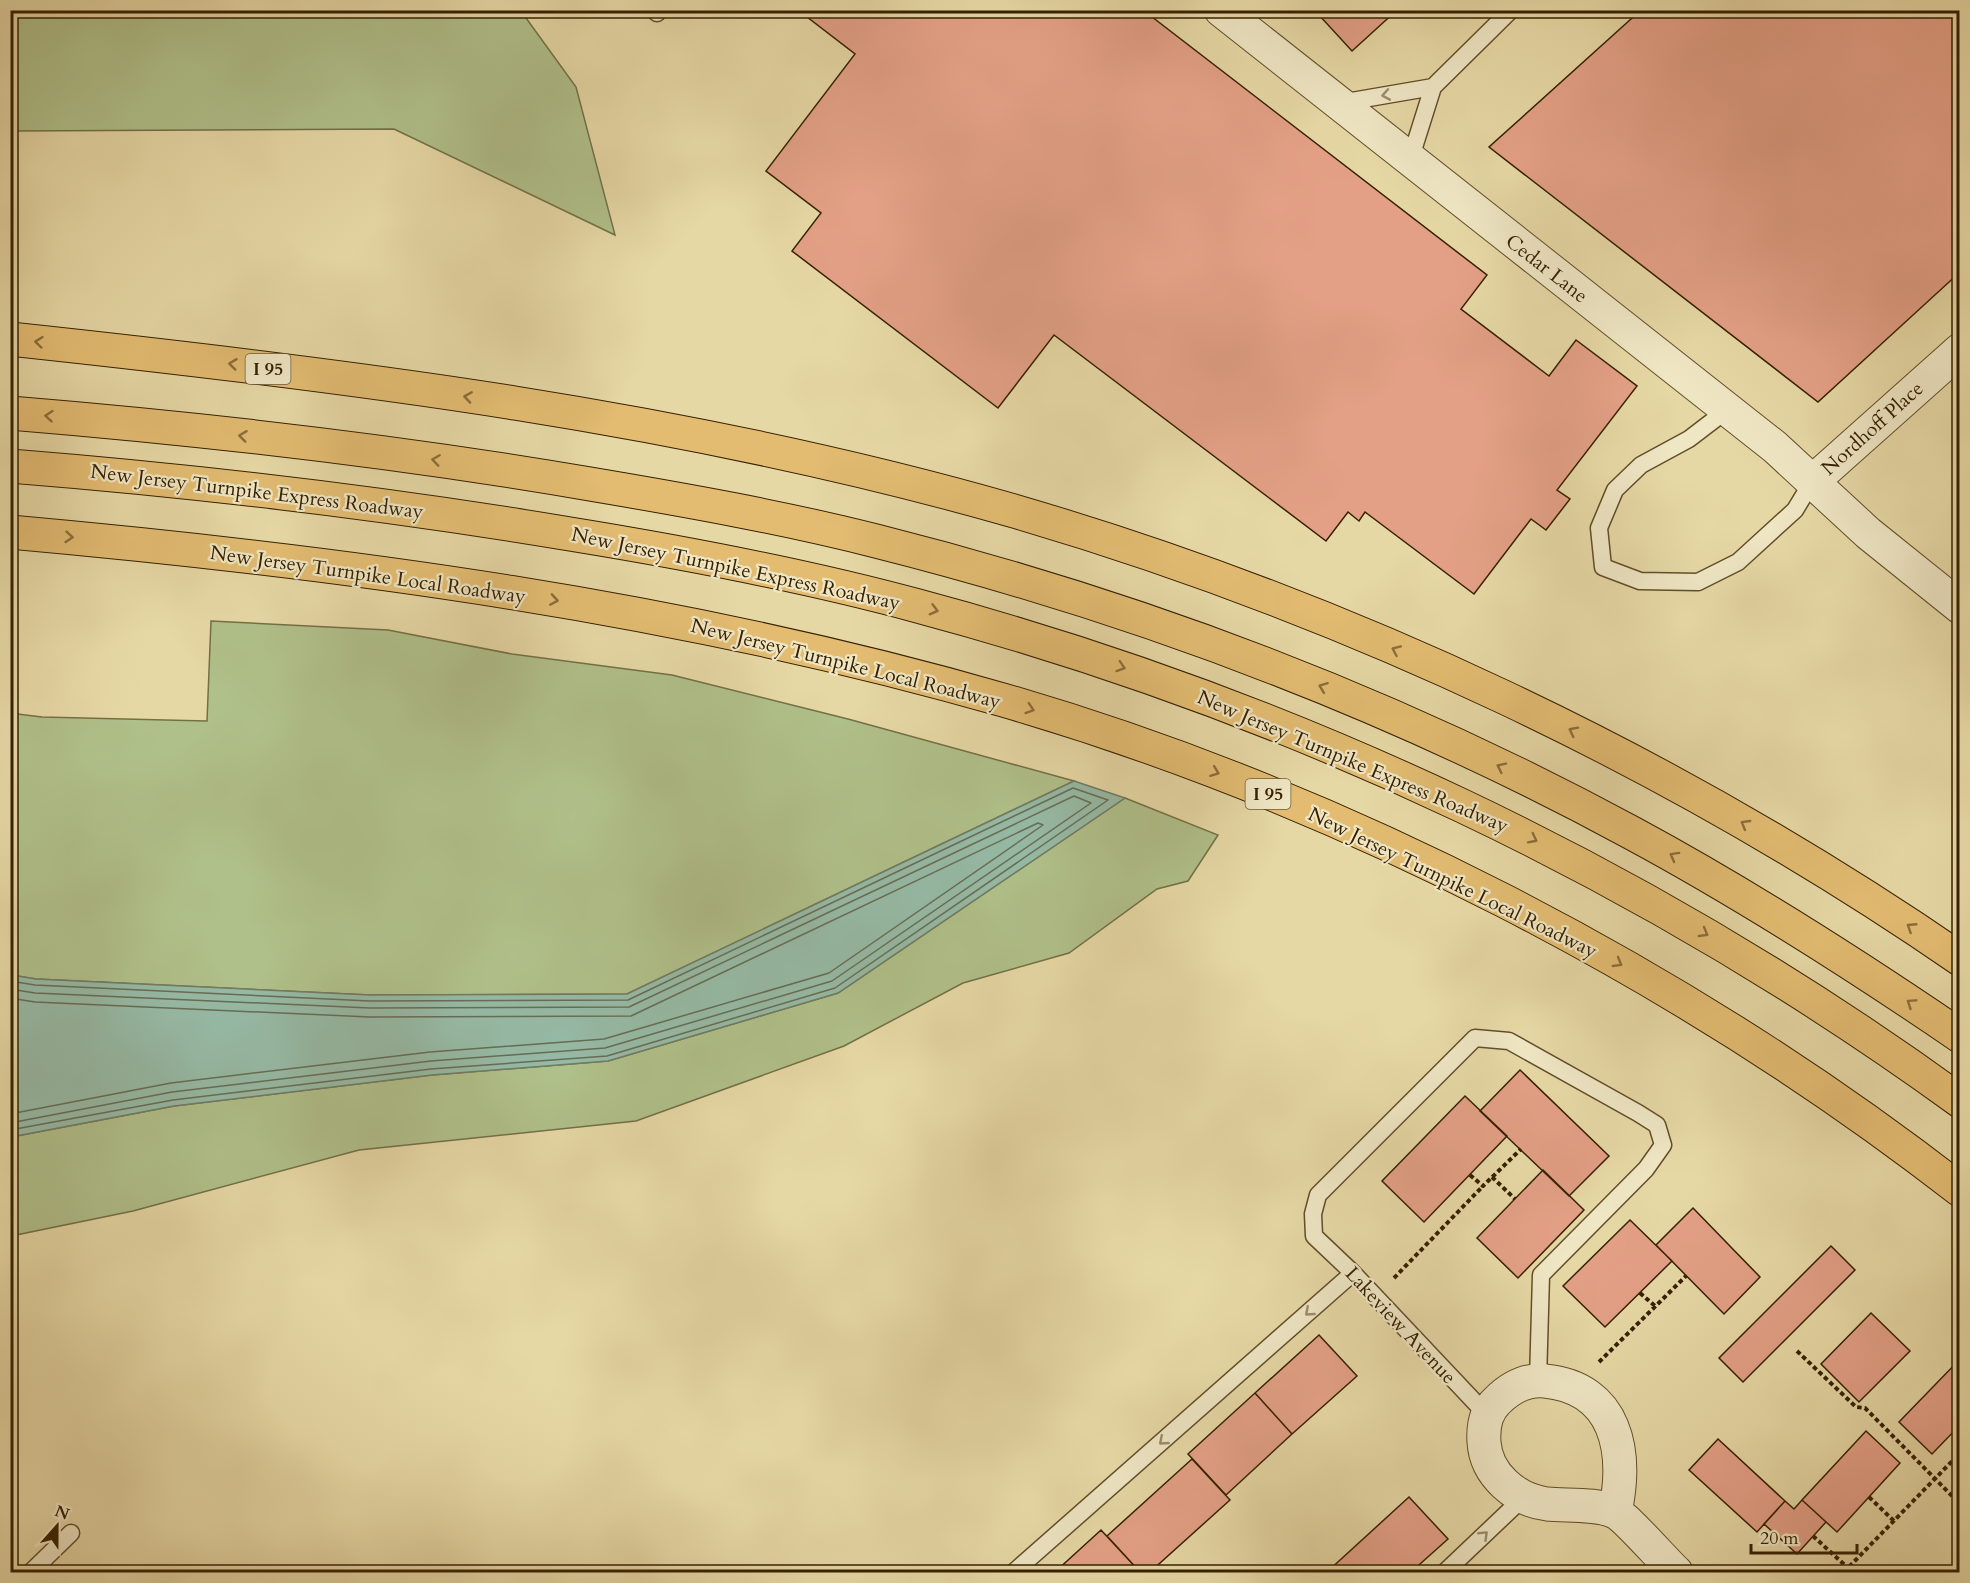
<svg xmlns="http://www.w3.org/2000/svg" width="1970" height="1583" font-family="Cardo,serif">
<style>
.green{fill:#b0c08a;stroke:#737046;stroke-width:1.5}
.water{fill:#96baa6;stroke:#707c64;stroke-width:1.5}
.lines{fill:none;stroke-linecap:round;stroke-linejoin:round}
.shore{stroke:#666d54;stroke-width:1.5}
.building{fill:#e3a086;stroke:#362001;stroke-width:1.5}
.service-casing{stroke:#624e2a;stroke-width:19}
.minor-casing{stroke:#624e2a;stroke-width:35}
.motorway-casing{stroke:#362001;stroke-width:35}
.path{stroke:#362001;stroke-width:4;stroke-dasharray:4.5 3;stroke-linecap:butt}
.service{stroke:#efe6c4;stroke-width:16}
.minor{stroke:#efe6c4;stroke-width:33}
.motorway{stroke:#e3bc72;stroke-width:33}
.oneway{stroke:#9c8d6c}
.oneway2{stroke:#8c6e3a}
.labels{text-anchor:middle;stroke-width:4.5;stroke-linejoin:round;paint-order:stroke}
.shield{fill:#efe6c4;stroke:#6e5b3c;stroke-width:1.5}
.shield-label{font-size:18px;font-weight:bold;fill:#362001}
.street-label{font-size:20px;fill:#362001;stroke:#efe6c4}
</style>
<rect width="100%" height="100%" fill="#e6d8a5"/>
<filter id="stains"><feTurbulence type="fractalNoise" baseFrequency=".00333" numOctaves="4"/><feColorMatrix values="0 0 0 0 .2 0 0 0 0 .09 0 0 0 0 .02 0 0 0 .5 -.17"/></filter>
<radialGradient id="worn" r=".72"><stop offset=".6" stop-color="#630" stop-opacity="0"/><stop offset="1" stop-color="#630" stop-opacity=".3"/></radialGradient>
<path class="green" d="M 10,11 L 521,11 L 576,87 L 615,235 L 394,129 L 11,131 Z
M 211,621 L 388,630 L 512,654 L 672,675 L 848,719 L 1074,781 L 627,994 L 370,995 L 36,979 L 11,975 L 10,713 L 42,717 L 207,721 Z
M 1125,798 L 1218,835 L 1188,881 L 1157,889 L 1069,953 L 963,983 L 844,1046 L 636,1121 L 359,1150 L 133,1211 L 11,1236 L 11,1137 L 174,1106 L 432,1075 L 608,1061 L 838,993 Z"/>
<path class="water" d="M 1074,781 L 1125,798 L 838,993 L 608,1061 L 432,1075 L 174,1106 L 11,1137 L 11,975 L 36,979 L 370,995 L 627,994 Z"/>
<g class="lines">
<path class="shore" d="M 10,981 L 35,985 L 370,1001 L 628,1000 L 1073,788 L 1108,800 L 835,988 L 607,1056 L 431,1069 L 173,1100 L 10,1130
M 10,989 L 35,993 L 370,1008 L 629,1007 L 1074,796 L 1091,803 L 832,981 L 605,1048 L 431,1061 L 172,1092 L 10,1123
M 10,998 L 35,1002 L 370,1017 L 631,1016 L 1038,823 L 1043,825 L 829,973 L 604,1039 L 430,1052 L 171,1083 L 10,1114"/>
</g>
<path class="building" d="M 798,10 L 1143,10 L 1487,275 L 1461,309 L 1549,376 L 1576,340 L 1637,386 L 1557,490 L 1570,499 L 1546,530 L 1531,519 L 1474,594 L 1365,512 L 1359,521 L 1348,512 L 1326,541 L 1054,335 L 998,408 L 792,251 L 821,213 L 766,171 L 855,54 Z
M 1324,10 L 1397,10 L 1352,51 L 1319,15 Z
M 1641,10 L 1960,10 L 1960,272 L 1818,402 L 1489,147 Z
M 1520,1070 L 1609,1156 L 1569,1196 L 1480,1111 Z
M 1465,1096 L 1507,1136 L 1424,1222 L 1382,1181 Z
M 1543,1170 L 1584,1210 L 1518,1278 L 1477,1238 Z
M 1693,1208 L 1760,1277 L 1724,1314 L 1656,1245 Z
M 1630,1220 L 1672,1261 L 1605,1327 L 1563,1286 Z
M 1831,1246 L 1855,1270 L 1743,1382 L 1719,1358 Z
M 1871,1313 L 1910,1351 L 1859,1402 L 1821,1364 Z
M 1319,1335 L 1357,1376 L 1292,1434 L 1255,1393 Z
M 1960,1359 L 1960,1425 L 1932,1454 L 1899,1422 Z
M 1255,1393 L 1292,1434 L 1226,1495 L 1188,1454 Z
M 1866,1431 L 1900,1463 L 1837,1532 L 1802,1500 Z
M 1718,1439 L 1785,1501 L 1757,1532 L 1689,1470 Z
M 1192,1459 L 1230,1500 L 1150,1572 L 1140,1572 L 1107,1536 Z
M 1409,1497 L 1448,1539 L 1411,1572 L 1327,1572 Z
M 1802,1500 L 1826,1522 L 1797,1554 L 1764,1524 L 1785,1501 L 1794,1509 Z
M 1101,1530 L 1140,1572 L 1055,1572 Z"/>
<g class="lines">
<defs>
<path id="service" d="M 654,10 L 657,13
M 1340,103 L 1433,87
M 1410,160 L 1433,87 L 1511,10
M 1727,410 L 1689,439 L 1641,465 L 1615,490 L 1599,528 L 1603,567 L 1640,581 L 1698,582 L 1738,562 L 1795,510 L 1812,482
M 1487,1415 L 1353,1273 L 1314,1236 L 1313,1214 L 1318,1195 L 1475,1038 L 1509,1041 L 1638,1113 L 1657,1125 L 1663,1145 L 1646,1169 L 1541,1275 L 1538,1380
M 31,1572 L 71,1533
M 1014,1572 L 1353,1273
M 1445,1572 L 1524,1497"/>
<path id="minor" d="M 1221,10 L 1775,447 L 1868,533 L 1960,607
M 1812,482 L 1960,350
M 1615,1512 C 1628,1452 1617,1388 1545,1381 C 1526,1379 1510,1388 1497,1401 C 1485,1412 1483,1427 1484,1442 C 1486,1475 1516,1500 1547,1504 C 1567,1506 1597,1503 1615,1512 C 1626,1517 1664,1561 1676,1572"/>
<path id="motorway" d="M 10,339 C 347,375 688,417 1014,511 C 1349,609 1672,761 1960,959
M 10,413 C 204,429 398,451 590,484 C 685,500 781,517 876,541 C 1138,607 1394,704 1632,833 C 1745,894 1853,963 1960,1036
M 10,466 C 198,481 384,503 570,534 C 687,553 804,575 918,606 C 1292,706 1646,873 1960,1101
M 10,532 C 344,562 680,607 1003,700 C 1341,798 1682,974 1960,1190"/>
</defs>
<use href="#service" class="service-casing"/>
<use href="#minor" class="minor-casing"/>
<use href="#motorway" class="motorway-casing"/>
<path class="path" d="M 1470,1175 L 1483,1186 L 1521,1149
M 1492,1177 L 1515,1199
M 1394,1278 L 1483,1186
M 1640,1293 L 1655,1306
M 1797,1351 L 1856,1407 L 1865,1408 L 1874,1417 L 1960,1504
M 1599,1362 L 1686,1276
M 1869,1497 L 1894,1521
M 1813,1536 L 1848,1568
M 1844,1572 L 1960,1453
M 1957,1572 L 1960,1570"/>
<use href="#service" class="service"/>
<use href="#minor" class="minor"/>
<use href="#motorway" class="motorway"/>
</g>
<defs><path id="oneway-chevron" d="M-2-3.5L2.5 0L-2 3.5" fill="none" stroke-width="1.6" stroke-linecap="round" stroke-linejoin="round" transform="scale(1.5)"/></defs>
<g class="oneway">
<use href="#oneway-chevron" transform="translate(1386 95) rotate(170)"/>
<use href="#oneway-chevron" transform="translate(1309 1312) rotate(139)"/>
<use href="#oneway-chevron" transform="translate(1163 1441) rotate(139)"/>
<use href="#oneway-chevron" transform="translate(1484 1535) rotate(-44)"/>
</g>
<g class="oneway2">
<use href="#oneway-chevron" transform="translate(39 342) rotate(-174)"/>
<use href="#oneway-chevron" transform="translate(233 364) rotate(-173)"/>
<use href="#oneway-chevron" transform="translate(468 397) rotate(-171)"/>
<use href="#oneway-chevron" transform="translate(49 416) rotate(-175)"/>
<use href="#oneway-chevron" transform="translate(243 436) rotate(-173)"/>
<use href="#oneway-chevron" transform="translate(436 460) rotate(-172)"/>
<use href="#oneway-chevron" transform="translate(69 537) rotate(5)"/>
<use href="#oneway-chevron" transform="translate(554 600) rotate(9)"/>
<use href="#oneway-chevron" transform="translate(934 610) rotate(15)"/>
<use href="#oneway-chevron" transform="translate(1396 650) rotate(-156)"/>
<use href="#oneway-chevron" transform="translate(1121 667) rotate(18)"/>
<use href="#oneway-chevron" transform="translate(1323 687) rotate(-159)"/>
<use href="#oneway-chevron" transform="translate(1030 709) rotate(18)"/>
<use href="#oneway-chevron" transform="translate(1573 731) rotate(-153)"/>
<use href="#oneway-chevron" transform="translate(1501 767) rotate(-154)"/>
<use href="#oneway-chevron" transform="translate(1215 772) rotate(21)"/>
<use href="#oneway-chevron" transform="translate(1745 824) rotate(-150)"/>
<use href="#oneway-chevron" transform="translate(1533 839) rotate(27)"/>
<use href="#oneway-chevron" transform="translate(1674 856) rotate(-151)"/>
<use href="#oneway-chevron" transform="translate(1911 927) rotate(-147)"/>
<use href="#oneway-chevron" transform="translate(1704 933) rotate(30)"/>
<use href="#oneway-chevron" transform="translate(1618 963) rotate(30)"/>
<use href="#oneway-chevron" transform="translate(1911 1003) rotate(-146)"/>
</g>
<g class="labels">
<g class="shield">
<rect x="245.5" y="354" width="45" height="30" rx="4.5"/>
<rect x="1245.5" y="779" width="45" height="30" rx="4.5"/>
</g>
<g class="shield-label">
<text x="268" y="375">I 95</text>
<text x="1268" y="800">I 95</text>
</g>
<g class="street-label">
<text transform="translate(1547 268) rotate(38)" y="7">Cedar Lane</text>
<text transform="translate(1872 428) rotate(-42)" y="7">Nordhoff Place</text>
<text transform="translate(257 491) rotate(7)" y="7">New Jersey Turnpike Express Roadway</text>
<text transform="translate(736 568) rotate(12)" y="7">New Jersey Turnpike Express Roadway</text>
<text transform="translate(368 574) rotate(8)" y="7">New Jersey Turnpike Local Roadway</text>
<text transform="translate(846 663) rotate(14)" y="7">New Jersey Turnpike Local Roadway</text>
<text transform="translate(1353 761) rotate(23)" y="7">New Jersey Turnpike Express Roadway</text>
<text transform="translate(1453 882) rotate(26)" y="7">New Jersey Turnpike Local Roadway</text>
<text transform="translate(1401 1325) rotate(47)" y="7">Lakeview Avenue</text>
</g>
</g>
<rect width="1970" height="1583" fill="none" stroke="#e6d8a5" stroke-width="36"/>
<rect x="12" y="12" width="1946" height="1559" fill="none" stroke="#362001" stroke-width="3"/>
<rect x="18" y="18" width="1934" height="1547" fill="none" stroke="#362001" stroke-width="1.5"/>
<g transform="translate(57 1526) rotate(21)" stroke="#efe6c4" stroke-width="4.5" paint-order="stroke">
<path d="M0-4.5L10 22L0 15L-10 22Z" fill="#362001"/>
<text y="-9" font-size="16" font-weight="bold" text-anchor="middle" fill="#362001">N</text>
</g>
<path d="M1751 1544v9h106v-9" fill="none" stroke="#362001" stroke-width="3"/>
<text x="1760" y="1544" font-size="18" fill="#362001" stroke="#efe6c4" stroke-width="4.5" paint-order="stroke">20 m</text>
<rect width="100%" height="100%" filter="url(#stains)"/>
<rect width="100%" height="100%" fill="url(#worn)"/>
</svg>
